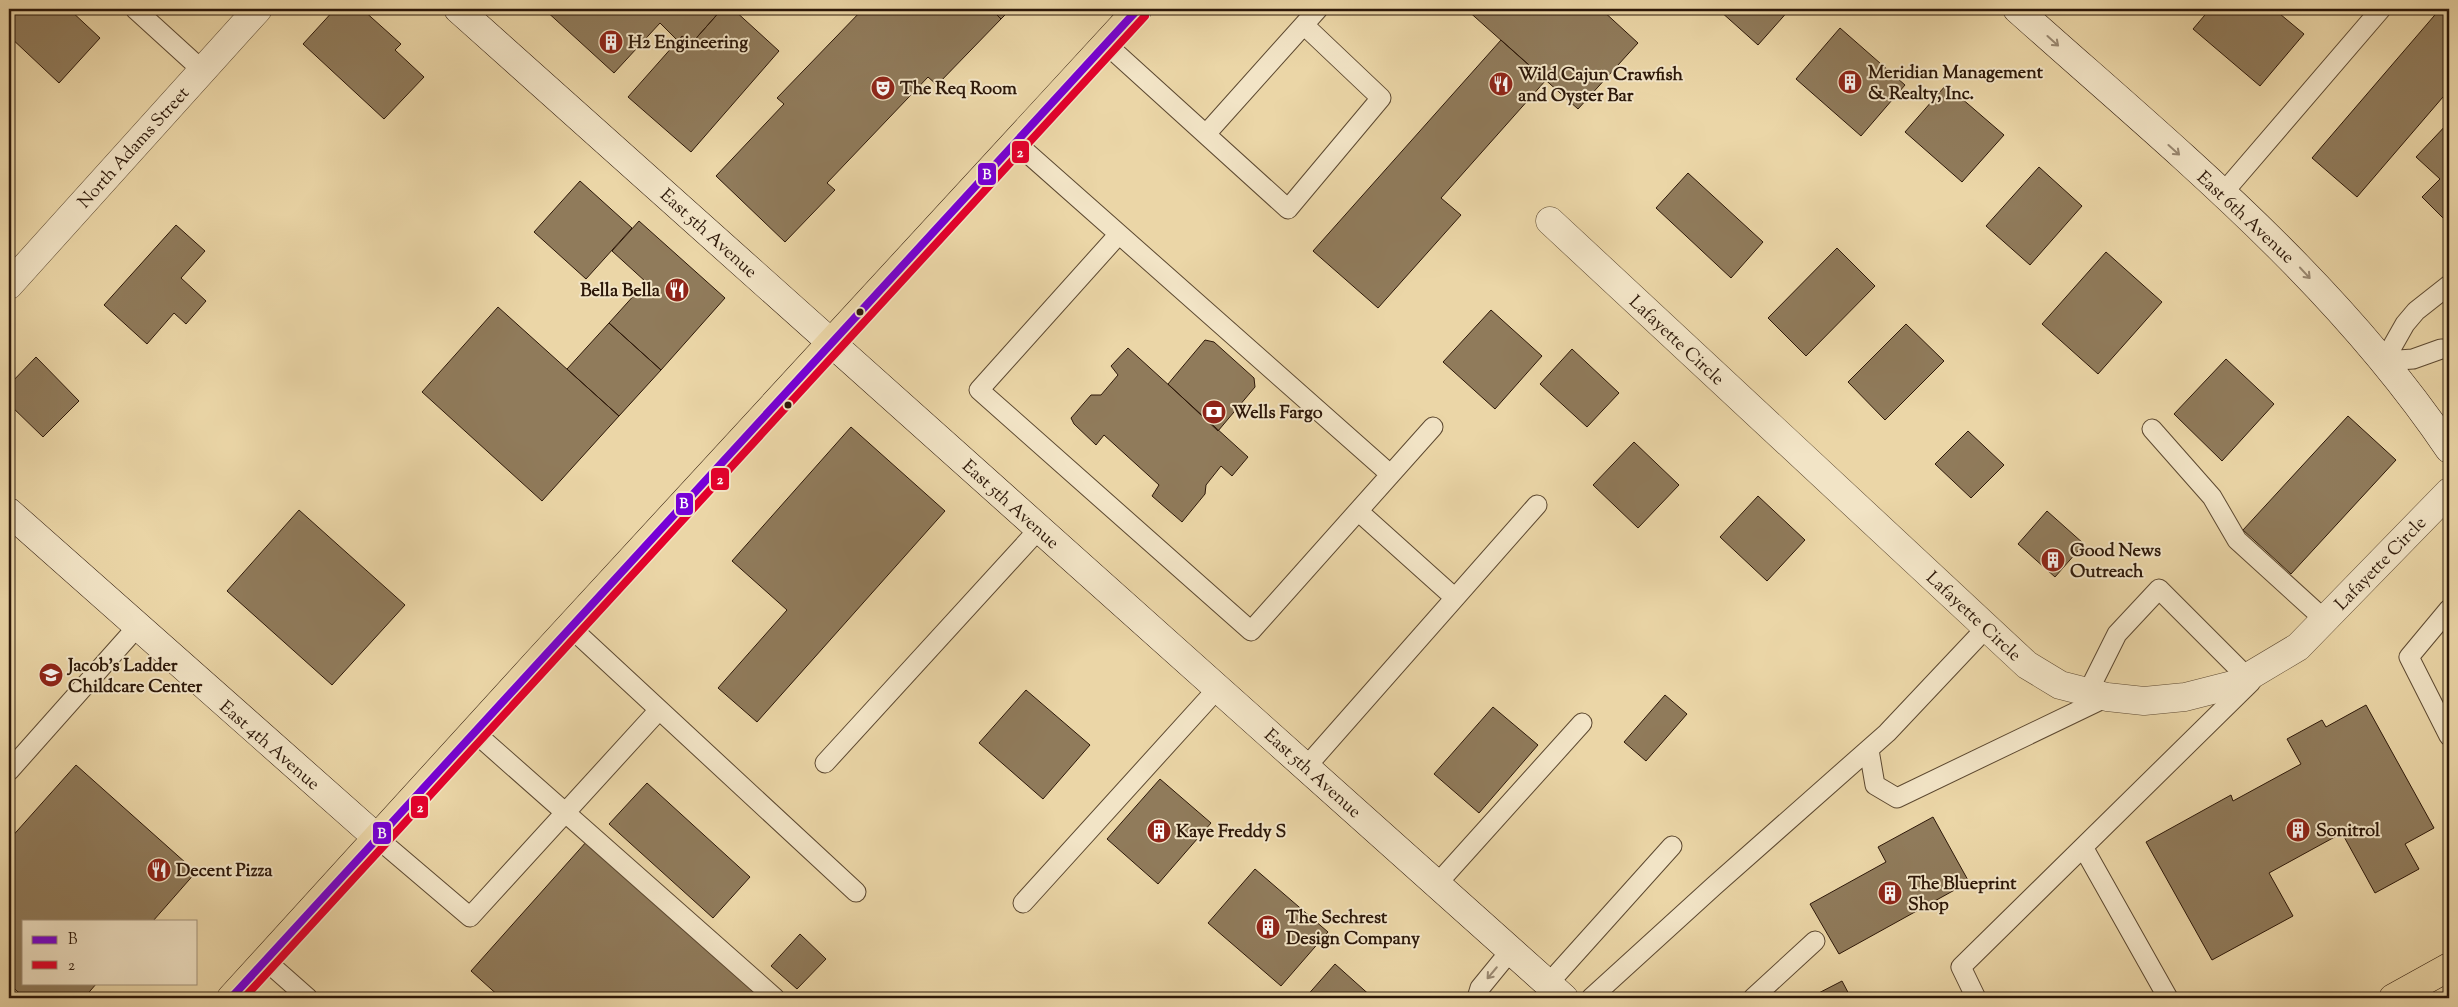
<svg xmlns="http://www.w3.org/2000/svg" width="2458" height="1007" font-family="'Sorts Mill Goudy',serif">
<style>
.building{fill:#907b5b;stroke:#2d1809}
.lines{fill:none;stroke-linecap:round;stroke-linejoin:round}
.lane-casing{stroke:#5c4830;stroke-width:21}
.street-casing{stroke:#5c4830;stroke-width:29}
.secondary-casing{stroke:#2d1809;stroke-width:29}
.primary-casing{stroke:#2d1809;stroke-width:29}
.lane{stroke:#f2e4c6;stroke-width:19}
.street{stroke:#f2e4c6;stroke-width:28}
.secondary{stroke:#f2e4c6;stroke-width:28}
.primary{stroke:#ebd6a7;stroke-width:28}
.bus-1-casing{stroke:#f2e4c6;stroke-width:11}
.bus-2-casing{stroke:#f2e4c6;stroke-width:11}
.bus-1{stroke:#7600d6;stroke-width:8}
.bus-2{stroke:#e4002b;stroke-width:8}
.oneway{stroke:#998871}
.bus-dot{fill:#2d1809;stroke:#f2e4c6;stroke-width:2}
.labels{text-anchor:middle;stroke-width:4;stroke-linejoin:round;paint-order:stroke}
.poi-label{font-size:18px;font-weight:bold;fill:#2d1809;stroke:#f2e4c6;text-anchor:start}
.street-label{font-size:18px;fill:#2d1809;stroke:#f2e4c6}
.line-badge{stroke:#f2e4c6;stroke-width:2}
.badge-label{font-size:14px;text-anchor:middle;font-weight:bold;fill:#fff}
</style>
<rect width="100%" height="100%" fill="#ebd6a7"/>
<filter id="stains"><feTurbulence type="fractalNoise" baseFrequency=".004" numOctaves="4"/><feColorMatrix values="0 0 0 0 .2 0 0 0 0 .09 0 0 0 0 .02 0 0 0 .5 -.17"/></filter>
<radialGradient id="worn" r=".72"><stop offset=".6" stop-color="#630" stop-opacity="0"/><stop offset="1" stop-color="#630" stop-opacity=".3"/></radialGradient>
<path class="building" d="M 18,9 L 69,9 L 100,38 L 59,83 L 9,36 L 9,18 Z
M 335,9 L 362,9 L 401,44 L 395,50 L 424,77 L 384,119 L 303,44 Z
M 544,9 L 722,9 L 691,44 L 682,36 L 678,41 L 660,23 L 614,73 Z
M 722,9 L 733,9 L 779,51 L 691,152 L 628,97 L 682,36 L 691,44 Z
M 863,9 L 991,9 L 1001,19 L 937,85 L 928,77 L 827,183 L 835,190 L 785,242 L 716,176 L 784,104 L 777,98 Z
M 991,9 L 1011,9 L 1001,19 Z
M 1466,9 L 1601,9 L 1638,43 L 1578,109 Z
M 1721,9 L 1790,9 L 1758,45 L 1720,11 Z
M 2210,9 L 2274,9 L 2304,34 L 2260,86 L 2193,29 Z
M 2440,9 L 2449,9 L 2449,90 L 2357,197 L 2312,158 Z
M 1840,28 L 1905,85 L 1861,136 L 1796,79 Z
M 1501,40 L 1546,80 L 1441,198 L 1461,215 L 1378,308 L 1313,251 Z
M 1946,85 L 2004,135 L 1962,182 L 1905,132 Z
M 2449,122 L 2449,224 L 2422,197 L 2440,179 L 2416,157 Z
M 2039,167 L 2082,206 L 2030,265 L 1986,226 Z
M 1688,173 L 1763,242 L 1731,278 L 1656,208 Z
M 580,181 L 632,228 L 586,279 L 534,232 Z
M 639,221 L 725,298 L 661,370 L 609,323 L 646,282 L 612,251 Z
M 176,225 L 205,251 L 181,278 L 206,301 L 186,324 L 174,313 L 147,344 L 104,305 Z
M 1837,248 L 1875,286 L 1806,356 L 1768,318 Z
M 2106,252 L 2162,302 L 2098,374 L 2042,324 Z
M 498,307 L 619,416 L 542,501 L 422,392 Z
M 1491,310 L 1542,356 L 1495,409 L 1443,362 Z
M 609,323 L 661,370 L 619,416 L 567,369 Z
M 1906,324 L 1944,361 L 1885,420 L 1848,382 Z
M 1205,340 L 1214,342 L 1254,378 L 1255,387 L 1218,431 L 1168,384 Z
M 1128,348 L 1248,457 L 1232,476 L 1221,466 L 1206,485 L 1205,494 L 1182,522 L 1152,496 L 1159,485 L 1104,435 L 1096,445 L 1074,424 L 1071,418 L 1091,395 L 1101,395 L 1118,375 L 1111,366 Z
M 1572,349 L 1619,393 L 1587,427 L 1540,384 Z
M 36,357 L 79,401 L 43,437 L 9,404 L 9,385 Z
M 2226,359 L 2274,404 L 2222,461 L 2174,414 Z
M 2348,416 L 2396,460 L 2291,574 L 2243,530 Z
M 851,427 L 945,511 L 757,722 L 718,688 L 787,610 L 732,561 Z
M 1968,431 L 2004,465 L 1971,498 L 1935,464 Z
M 1634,442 L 1679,485 L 1638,528 L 1593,485 Z
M 1758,496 L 1805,540 L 1767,581 L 1720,537 Z
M 299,510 L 405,605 L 332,685 L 227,591 Z
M 2047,511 L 2084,544 L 2055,577 L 2018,544 Z
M 1026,690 L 1090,745 L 1043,799 L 979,743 Z
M 1665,695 L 1687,714 L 1646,761 L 1624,742 Z
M 2366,705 L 2434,828 L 2405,844 L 2419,869 L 2375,893 L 2342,833 L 2269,873 L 2293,916 L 2212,960 L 2146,842 L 2231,795 L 2233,801 L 2301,764 L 2287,739 L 2322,720 L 2326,727 Z
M 1493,707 L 1538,745 L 1479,813 L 1434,774 Z
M 76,765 L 196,872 L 153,921 L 24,921 L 24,983 L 97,983 L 84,998 L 25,998 L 9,984 L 9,840 Z
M 1160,779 L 1211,823 L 1158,884 L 1107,839 Z
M 647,783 L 750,877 L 713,918 L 609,824 Z
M 1933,817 L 1969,882 L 1839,954 L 1810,904 L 1886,862 L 1878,847 Z
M 587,841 L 762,998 L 501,998 L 471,971 Z
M 1255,869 L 1328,932 L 1281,986 L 1208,923 Z
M 800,934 L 826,959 L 797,989 L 771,966 Z
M 1335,964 L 1373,998 L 1305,998 Z
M 1842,981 L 1851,998 L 1809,998 Z"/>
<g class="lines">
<defs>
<path id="lane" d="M 135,9 L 202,70
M 1106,44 L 1288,209 L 1381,98 L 1304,25
M 1206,134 L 1318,9
M 1015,142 L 1390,474
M 2223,193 L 2381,9
M 1119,234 L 979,390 L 1251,631 L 1433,427
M 2384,361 L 2405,324 L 2416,311 L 2449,285
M 2384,361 L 2413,359 L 2441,349 L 2449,349
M 2152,429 L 2212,497 L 2237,540 L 2325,620
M 1358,511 L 1455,598
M 2449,609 L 2409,657 L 2449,736
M 569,626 L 856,892
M 2088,692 L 2117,634 L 2159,589 L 2248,678
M 473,731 L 775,998
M 1869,750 L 1875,785 L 1897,798 L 2107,697
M 825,763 L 1039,529
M 1306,767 L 1537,505
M 9,771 L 137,627
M 376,837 L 470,917 L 659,710
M 2083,847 L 2168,998
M 1437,884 L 1582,723
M 1023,903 L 1218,688
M 265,960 L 308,998
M 1548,984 L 1672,846
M 1477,998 L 1480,988 L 1511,950
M 1591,998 L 1714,886 L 1887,733 L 1987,627
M 1753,998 L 1815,941
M 1976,998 L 1961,967 L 2251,682"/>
<path id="street" d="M 1550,221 L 2027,665 L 2060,685 L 2107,697 L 2144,701 L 2185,697 L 2236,684 L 2298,647 L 2449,492
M 9,285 L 258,9"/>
<path id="secondary" d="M 458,9 L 1564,998
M 2017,9 C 2170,146 2333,277 2449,449
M 9,512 L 376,837"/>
<path id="primary" d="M 231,998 L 536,663 L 1138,9
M 2393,998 L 2449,967"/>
</defs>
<use href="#lane" class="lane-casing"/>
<use href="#street" class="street-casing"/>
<use href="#secondary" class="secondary-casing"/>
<use href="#primary" class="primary-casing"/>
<use href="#lane" class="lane"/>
<use href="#street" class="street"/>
<use href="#secondary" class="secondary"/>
<use href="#primary" class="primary"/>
<defs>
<path id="bus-1" d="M 231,998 L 1138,9"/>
<path id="bus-2" d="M 244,998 L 1145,16"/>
</defs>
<use href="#bus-1" class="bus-1-casing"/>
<use href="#bus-2" class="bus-2-casing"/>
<use href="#bus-1" class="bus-1"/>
<use href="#bus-2" class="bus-2"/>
</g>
<defs><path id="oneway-shaft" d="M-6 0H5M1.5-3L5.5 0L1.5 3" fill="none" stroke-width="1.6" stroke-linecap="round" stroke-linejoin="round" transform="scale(1.25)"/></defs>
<g class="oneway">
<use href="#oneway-shaft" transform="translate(2053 41) rotate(42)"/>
<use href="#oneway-shaft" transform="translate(2174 150) rotate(42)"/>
<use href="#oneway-shaft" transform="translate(2305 273) rotate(47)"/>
<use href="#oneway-shaft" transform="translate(1492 973) rotate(130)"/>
</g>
<defs>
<symbol id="building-disc" viewBox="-11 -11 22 22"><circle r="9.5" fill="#8f2418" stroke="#f2e4c6"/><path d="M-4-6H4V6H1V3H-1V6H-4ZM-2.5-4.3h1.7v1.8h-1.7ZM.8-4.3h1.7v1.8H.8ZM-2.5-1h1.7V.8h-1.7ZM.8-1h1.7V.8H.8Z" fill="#fff"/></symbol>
<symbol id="restaurant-disc" viewBox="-11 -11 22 22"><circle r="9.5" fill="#8f2418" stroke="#f2e4c6"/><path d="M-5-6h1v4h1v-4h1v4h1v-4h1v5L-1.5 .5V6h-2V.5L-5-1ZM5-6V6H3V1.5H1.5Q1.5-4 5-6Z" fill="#fff"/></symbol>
<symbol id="theatre-disc" viewBox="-11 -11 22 22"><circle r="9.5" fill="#8f2418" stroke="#f2e4c6"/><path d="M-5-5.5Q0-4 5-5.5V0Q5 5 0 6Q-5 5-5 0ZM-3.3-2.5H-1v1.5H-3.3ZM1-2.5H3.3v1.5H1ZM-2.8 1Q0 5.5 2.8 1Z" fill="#fff"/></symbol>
<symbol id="bank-disc" viewBox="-11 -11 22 22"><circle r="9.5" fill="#8f2418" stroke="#f2e4c6"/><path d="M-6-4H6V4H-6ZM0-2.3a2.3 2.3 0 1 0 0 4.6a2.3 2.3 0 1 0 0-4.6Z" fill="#fff"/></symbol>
<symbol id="school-disc" viewBox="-11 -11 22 22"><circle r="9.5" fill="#8f2418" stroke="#f2e4c6"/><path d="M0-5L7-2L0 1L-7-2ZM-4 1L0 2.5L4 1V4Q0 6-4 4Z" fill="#fff"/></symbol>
</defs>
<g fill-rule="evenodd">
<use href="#building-disc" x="597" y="28" width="28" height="28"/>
<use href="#building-disc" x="1836" y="68" width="28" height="28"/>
<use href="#restaurant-disc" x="1487" y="70" width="28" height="28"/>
<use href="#theatre-disc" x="869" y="74" width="28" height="28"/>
<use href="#restaurant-disc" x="663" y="276" width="28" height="28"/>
<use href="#bank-disc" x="1200" y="398" width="28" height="28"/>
<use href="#building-disc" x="2039" y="546" width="28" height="28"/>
<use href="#school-disc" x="37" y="661" width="28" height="28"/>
<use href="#building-disc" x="2284" y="816" width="28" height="28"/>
<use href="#building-disc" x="1145" y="817" width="28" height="28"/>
<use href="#restaurant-disc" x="145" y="856" width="28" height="28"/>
<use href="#building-disc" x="1876" y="879" width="28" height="28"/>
<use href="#building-disc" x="1254" y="913" width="28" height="28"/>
</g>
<g class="bus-dot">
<circle cx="860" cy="312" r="4.5"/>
<circle cx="788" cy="405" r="4.5"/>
</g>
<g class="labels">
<g class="poi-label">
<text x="628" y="48">H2 Engineering</text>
<text x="1868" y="78">Meridian Management<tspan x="1868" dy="21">&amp; Realty, Inc.</tspan></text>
<text x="1518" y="80">Wild Cajun Crawfish<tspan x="1518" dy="21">and Oyster Bar</tspan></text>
<text x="900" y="94">The Req Room</text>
<text x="660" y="296" text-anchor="end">Bella Bella</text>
<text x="1232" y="418">Wells Fargo</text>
<text x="2070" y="556">Good News<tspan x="2070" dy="21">Outreach</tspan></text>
<text x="68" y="671">Jacob's Ladder<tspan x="68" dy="21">Childcare Center</tspan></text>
<text x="2316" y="836">Sonitrol</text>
<text x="1176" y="837">Kaye Freddy S</text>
<text x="176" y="876">Decent Pizza</text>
<text x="1908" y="889">The Blueprint<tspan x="1908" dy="21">Shop</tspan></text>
<text x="1286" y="923">The Sechrest<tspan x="1286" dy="21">Design Company</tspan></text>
</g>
<g class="street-label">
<text transform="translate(133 147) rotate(-48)" y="6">North Adams Street</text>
<text transform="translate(2246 217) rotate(43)" y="6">East 6th Avenue</text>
<text transform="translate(709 233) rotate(42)" y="6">East 5th Avenue</text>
<text transform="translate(1677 340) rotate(43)" y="6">Lafayette Circle</text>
<text transform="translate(1011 504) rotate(42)" y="6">East 5th Avenue</text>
<text transform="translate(2380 563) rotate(-46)" y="6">Lafayette Circle</text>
<text transform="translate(1974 616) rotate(43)" y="6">Lafayette Circle</text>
<text transform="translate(270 745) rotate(41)" y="6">East 4th Avenue</text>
<text transform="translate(1313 773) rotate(42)" y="6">East 5th Avenue</text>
</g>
</g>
<g class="line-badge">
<rect x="1011" y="140" width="19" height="24" rx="5" fill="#e4002b"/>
<rect x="977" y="162" width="20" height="24" rx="5" fill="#7600d6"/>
<rect x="710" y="467" width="20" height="24" rx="5" fill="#e4002b"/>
<rect x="675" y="492" width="19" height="24" rx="5" fill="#7600d6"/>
<rect x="410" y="795" width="19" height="24" rx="5" fill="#e4002b"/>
<rect x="372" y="821" width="20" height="24" rx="5" fill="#7600d6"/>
</g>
<g class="badge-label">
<text x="1020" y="157">2</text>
<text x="987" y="179">B</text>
<text x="720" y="484">2</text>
<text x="684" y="508">B</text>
<text x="420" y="812">2</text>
<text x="382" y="838">B</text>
</g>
<rect width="2458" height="1007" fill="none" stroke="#ebd6a7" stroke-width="30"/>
<rect x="10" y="10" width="2438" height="987" fill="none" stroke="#2d1809" stroke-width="2.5"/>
<rect x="15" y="15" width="2428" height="977" fill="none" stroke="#2d1809"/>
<rect x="22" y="920" width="175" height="65" fill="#f2e4c6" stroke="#a3927a"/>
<rect x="32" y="936" width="25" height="8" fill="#7600d6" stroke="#a3927a"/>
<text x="68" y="944" font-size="15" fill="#2d1809">B</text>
<rect x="32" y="961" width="25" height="8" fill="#e4002b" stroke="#a3927a"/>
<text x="68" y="970" font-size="15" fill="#2d1809">2</text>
<rect width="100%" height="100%" filter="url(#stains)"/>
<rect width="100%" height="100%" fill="url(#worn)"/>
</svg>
